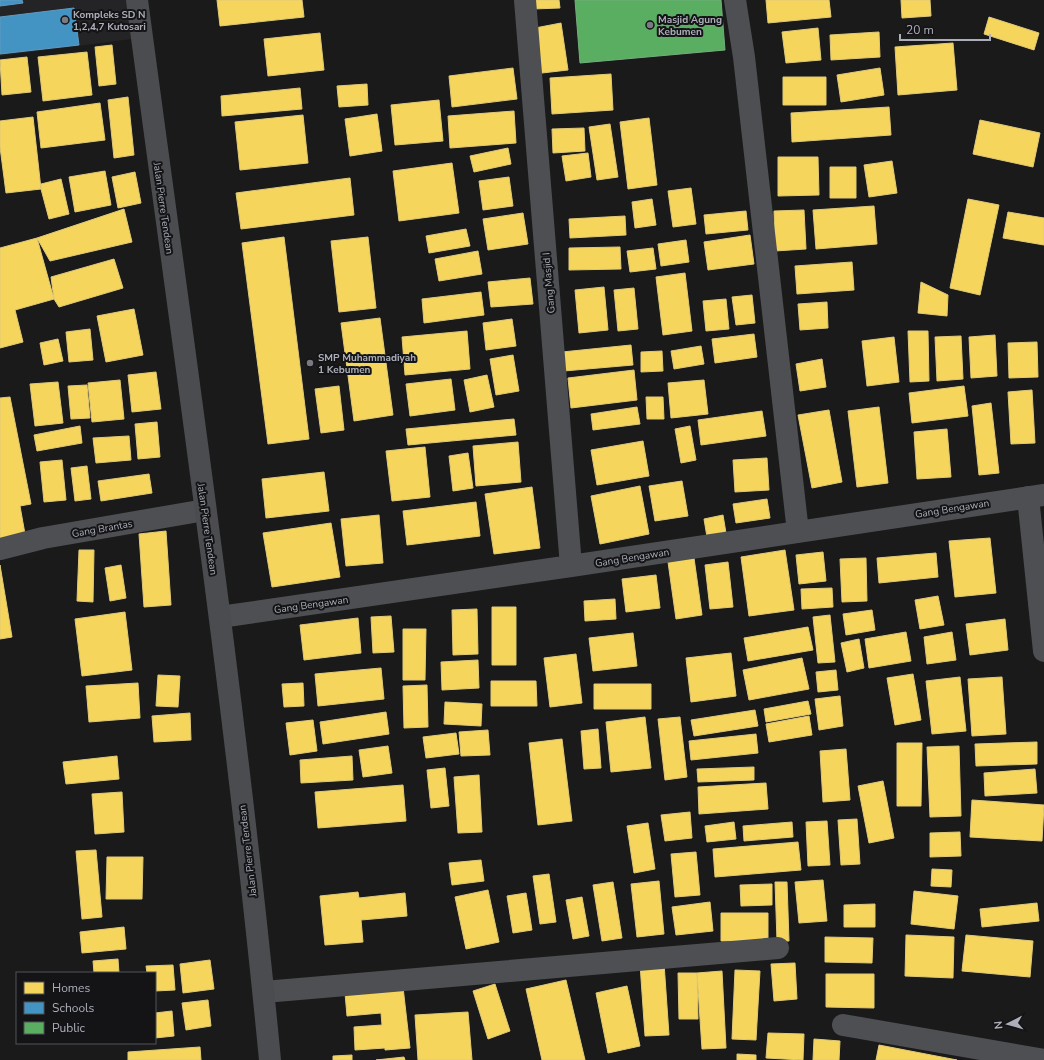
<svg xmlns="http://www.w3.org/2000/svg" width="1044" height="1060" font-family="'Nunito Sans',sans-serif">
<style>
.built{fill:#242426}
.homes{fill:#f6d55c;stroke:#e0ca78}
.schools{fill:#4393c3;stroke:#629bc0}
.public{fill:#5aae61;stroke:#73ae7c}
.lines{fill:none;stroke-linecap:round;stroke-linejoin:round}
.minor{stroke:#4e4f53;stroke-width:22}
.major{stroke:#4b4c4f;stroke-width:22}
.poi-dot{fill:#797b82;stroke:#141416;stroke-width:1.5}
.labels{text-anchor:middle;stroke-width:4;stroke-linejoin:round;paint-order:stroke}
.poi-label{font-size:10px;font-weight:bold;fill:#acafba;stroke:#141416;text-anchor:start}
.street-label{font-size:10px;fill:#acafba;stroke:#141416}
</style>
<rect width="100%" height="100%" fill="#1a1a1a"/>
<path class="built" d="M 0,0 L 127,0 L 132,39 L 0,56 Z"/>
<path class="homes" d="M 217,0 L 302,0 L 304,17 L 220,26 Z
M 533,0 L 559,0 L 560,8 L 533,9 Z
M 766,0 L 829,0 L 831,17 L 768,23 Z
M 901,0 L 930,0 L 931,16 L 902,18 Z
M 989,17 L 1039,33 L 1034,50 L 984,34 Z
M 561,23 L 568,70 L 542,73 L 535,28 Z
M 818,28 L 821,60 L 786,63 L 782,32 Z
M 879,32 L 880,57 L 831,60 L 830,35 Z
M 320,33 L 324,70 L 268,76 L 264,39 Z
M 953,43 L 957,90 L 898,95 L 895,47 Z
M 112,45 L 116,84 L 99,86 L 95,47 Z
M 87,52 L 92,95 L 43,101 L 38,57 Z
M 27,57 L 31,92 L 2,95 L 0,60 Z
M 513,68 L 517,99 L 452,107 L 449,76 Z
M 880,68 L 884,95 L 841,102 L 837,75 Z
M 611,74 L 613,110 L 552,114 L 550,78 Z
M 783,77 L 826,77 L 826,105 L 783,105 Z
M 367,84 L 368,105 L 339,107 L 337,86 Z
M 300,88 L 302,109 L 222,116 L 221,96 Z
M 128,97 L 134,155 L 114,158 L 108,100 Z
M 439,100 L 443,141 L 395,145 L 391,105 Z
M 100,103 L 105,140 L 41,148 L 37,112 Z
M 889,107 L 891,135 L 792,142 L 791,113 Z
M 514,111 L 516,143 L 450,148 L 448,116 Z
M 377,114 L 382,151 L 350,156 L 345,119 Z
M 303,115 L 308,163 L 240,170 L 235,122 Z
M 33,117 L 41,189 L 6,193 L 0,147 L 0,121 Z
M 649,118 L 657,185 L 628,189 L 620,122 Z
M 980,120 L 1040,133 L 1033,167 L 973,154 Z
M 610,124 L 618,177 L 597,180 L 589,127 Z
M 584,128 L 585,151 L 553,153 L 552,129 Z
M 508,148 L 511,164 L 474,172 L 470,156 Z
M 588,153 L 591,177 L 566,181 L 562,156 Z
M 778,157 L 818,157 L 819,195 L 778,196 Z
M 892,161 L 897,193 L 869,197 L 864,165 Z
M 452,163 L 459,213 L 399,221 L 393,171 Z
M 830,167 L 856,167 L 856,198 L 830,198 Z
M 105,171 L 111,205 L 75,212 L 69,177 Z
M 135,172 L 141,203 L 118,208 L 112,177 Z
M 509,177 L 513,206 L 483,210 L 479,181 Z
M 350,178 L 354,215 L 241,229 L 236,193 Z
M 61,179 L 69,214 L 49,219 L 41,189 L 41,184 Z
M 691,188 L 696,224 L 673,227 L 668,191 Z
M 652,199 L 656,225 L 635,228 L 632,202 Z
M 968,199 L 999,205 L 980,295 L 950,288 Z
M 874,206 L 877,244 L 816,249 L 813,210 Z
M 124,209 L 132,242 L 50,261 L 37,238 Z
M 804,210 L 806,249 L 775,251 L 774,211 Z
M 746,211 L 748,230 L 706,234 L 704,215 Z
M 1008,212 L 1044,218 L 1044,245 L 1003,238 Z
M 523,213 L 528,244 L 488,250 L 483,219 Z
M 625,216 L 626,235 L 570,238 L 569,219 Z
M 466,229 L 470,246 L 429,253 L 426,236 Z
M 750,235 L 754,264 L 708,270 L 704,242 Z
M 284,237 L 309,439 L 268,444 L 242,243 Z
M 368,237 L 376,308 L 339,312 L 331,241 Z
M 37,238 L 54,299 L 15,310 L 23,342 L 0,348 L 0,248 Z
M 686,240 L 689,262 L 661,266 L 658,244 Z
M 620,247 L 621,269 L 569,270 L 569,248 Z
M 653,248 L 656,269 L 630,272 L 627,251 Z
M 478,251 L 482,274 L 439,281 L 435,259 Z
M 114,259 L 123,288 L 59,307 L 54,299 L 51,277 Z
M 852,262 L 854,290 L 797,294 L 795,266 Z
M 685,273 L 692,331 L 663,335 L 656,277 Z
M 530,278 L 533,304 L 491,307 L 488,282 Z
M 921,282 L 948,295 L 947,316 L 918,313 Z
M 604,287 L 608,330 L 579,333 L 575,290 Z
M 634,288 L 638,329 L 618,331 L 614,290 Z
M 481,292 L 484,315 L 424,323 L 422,299 Z
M 752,295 L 755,323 L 736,325 L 732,297 Z
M 726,299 L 729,329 L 706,331 L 703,301 Z
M 827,302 L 828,328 L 800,330 L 798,304 Z
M 134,309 L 143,355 L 106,362 L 97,316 Z
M 380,318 L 393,415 L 354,421 L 341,323 Z
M 512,319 L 516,346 L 486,350 L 483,323 Z
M 90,329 L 93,360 L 69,362 L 66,332 Z
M 467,331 L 470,369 L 405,375 L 402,337 Z
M 908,331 L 928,331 L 929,381 L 910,382 Z
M 754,334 L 757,357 L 715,363 L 712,339 Z
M 995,335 L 997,376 L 971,378 L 969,337 Z
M 961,336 L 963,379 L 937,381 L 935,337 Z
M 894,337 L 899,382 L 867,386 L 862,341 Z
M 58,339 L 63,361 L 44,365 L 40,343 Z
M 1037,342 L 1038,377 L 1009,378 L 1008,343 Z
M 631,345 L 633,365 L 564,371 L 562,352 Z
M 701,346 L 704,364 L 674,369 L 671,351 Z
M 662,351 L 663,371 L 641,372 L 641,352 Z
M 513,355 L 519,391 L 496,395 L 490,359 Z
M 822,359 L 826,387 L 800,391 L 796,364 Z
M 634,370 L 637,400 L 571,408 L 568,378 Z
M 156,372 L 161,409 L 132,412 L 128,375 Z
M 487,375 L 494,407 L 470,412 L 464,380 Z
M 451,379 L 455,410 L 410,416 L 406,384 Z
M 120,380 L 124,419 L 92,422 L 88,383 Z
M 704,380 L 708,414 L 671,418 L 668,383 Z
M 58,382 L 63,423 L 35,426 L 30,384 Z
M 87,385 L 90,418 L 71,419 L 68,386 Z
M 339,386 L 344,430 L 321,433 L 315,389 Z
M 964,386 L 968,416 L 912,423 L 909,393 Z
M 1032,390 L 1035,443 L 1011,444 L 1008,392 Z
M 10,397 L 31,504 L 20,506 L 25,534 L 0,539 L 0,398 Z
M 646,397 L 663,397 L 664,419 L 647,419 Z
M 991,403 L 999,473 L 979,475 L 972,406 Z
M 637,407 L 640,424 L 593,430 L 591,414 Z
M 879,407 L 888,483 L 857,487 L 848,411 Z
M 829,410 L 842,482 L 812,488 L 798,415 Z
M 762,411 L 766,436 L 701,445 L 698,420 Z
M 514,419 L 516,435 L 408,445 L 406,429 Z
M 157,422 L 160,457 L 138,459 L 135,424 Z
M 80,426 L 82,443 L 37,451 L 34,435 Z
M 690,426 L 696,460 L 681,463 L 675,429 Z
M 947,429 L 951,477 L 917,479 L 914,432 Z
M 129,436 L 131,460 L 96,463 L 93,438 Z
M 643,441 L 649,476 L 597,485 L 591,450 Z
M 518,442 L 521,482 L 476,486 L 473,446 Z
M 425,447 L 430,497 L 392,501 L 386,451 Z
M 468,453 L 473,488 L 453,491 L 449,456 Z
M 767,458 L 769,490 L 735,492 L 733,460 Z
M 62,460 L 66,500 L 44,502 L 40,462 Z
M 87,466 L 91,499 L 75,501 L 71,468 Z
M 324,472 L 329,511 L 266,518 L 262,479 Z
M 149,474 L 152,493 L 101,501 L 98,481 Z
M 682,481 L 688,516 L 655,521 L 649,486 Z
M 640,486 L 649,534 L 600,544 L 591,496 Z
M 532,487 L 540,548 L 494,554 L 485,494 Z
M 767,499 L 770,518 L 736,523 L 733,504 Z
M 476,502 L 480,536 L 407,545 L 403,511 Z
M 379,515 L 383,563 L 346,566 L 341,519 Z
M 723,515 L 726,533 L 707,537 L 704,519 Z
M 331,523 L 340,577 L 272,587 L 263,533 Z
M 166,531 L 171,605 L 144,607 L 139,534 Z
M 990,538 L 996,593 L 955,597 L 949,541 Z
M 79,550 L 94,550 L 93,602 L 77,601 Z
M 785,550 L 794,610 L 749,616 L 741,557 Z
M 823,552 L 826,581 L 799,584 L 796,555 Z
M 936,553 L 938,577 L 879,583 L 877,558 Z
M 694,558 L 702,615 L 676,619 L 668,562 Z
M 866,558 L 867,601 L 842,602 L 840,559 Z
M 728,562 L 733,607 L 710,609 L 705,565 Z
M 0,565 L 12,637 L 0,639 Z
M 121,565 L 126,598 L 110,601 L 105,568 Z
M 656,575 L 660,608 L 626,612 L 622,579 Z
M 832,588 L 833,607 L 802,609 L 801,589 Z
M 938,596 L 944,625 L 920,629 L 915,600 Z
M 615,599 L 616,619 L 585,621 L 584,601 Z
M 492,607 L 516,607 L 516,665 L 492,665 Z
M 477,609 L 478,654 L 453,655 L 452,610 Z
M 872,610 L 875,630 L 846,635 L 843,614 Z
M 125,612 L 132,670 L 82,676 L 75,619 Z
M 830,615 L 835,662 L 818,663 L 813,617 Z
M 391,616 L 394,652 L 373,653 L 371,617 Z
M 358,618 L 361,653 L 304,660 L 300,625 Z
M 1005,619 L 1008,650 L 970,655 L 966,624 Z
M 808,627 L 813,650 L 748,661 L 744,638 Z
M 403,629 L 426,629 L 425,680 L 403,680 Z
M 906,632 L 911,661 L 869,668 L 865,639 Z
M 952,632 L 956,660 L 927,664 L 924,637 Z
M 633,633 L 637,666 L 593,671 L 589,638 Z
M 859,639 L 864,668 L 847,672 L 841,643 Z
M 731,653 L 736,696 L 691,702 L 686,658 Z
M 576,654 L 582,703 L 550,707 L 544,658 Z
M 802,658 L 809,689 L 749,700 L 743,670 Z
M 478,660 L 479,688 L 442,690 L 441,662 Z
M 381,668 L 384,699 L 318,706 L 315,674 Z
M 836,670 L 838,690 L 818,692 L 816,672 Z
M 913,674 L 921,720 L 895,725 L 887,678 Z
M 158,675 L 180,676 L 178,707 L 156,706 Z
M 960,677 L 966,731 L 932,734 L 926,681 Z
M 1002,677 L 1006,734 L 972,736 L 968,679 Z
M 491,681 L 536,681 L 537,706 L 491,706 Z
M 138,683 L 140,718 L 89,722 L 86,686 Z
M 303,683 L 304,706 L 284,707 L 282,684 Z
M 594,684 L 651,684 L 651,709 L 594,709 Z
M 427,685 L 428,727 L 404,728 L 403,686 Z
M 840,696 L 843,726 L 819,730 L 815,699 Z
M 808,701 L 811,714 L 766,722 L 764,709 Z
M 445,702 L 482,704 L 481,726 L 444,724 Z
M 755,710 L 758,726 L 694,736 L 691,720 Z
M 386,712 L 389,734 L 323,744 L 320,722 Z
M 190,713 L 191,740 L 154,742 L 152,716 Z
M 809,716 L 812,735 L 769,742 L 766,724 Z
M 645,717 L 651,768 L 611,772 L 606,722 Z
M 680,717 L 687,777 L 665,780 L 658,719 Z
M 313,720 L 317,751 L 290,755 L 286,723 Z
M 598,729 L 601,768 L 584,769 L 581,731 Z
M 488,730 L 490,755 L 461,756 L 459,732 Z
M 456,733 L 459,754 L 426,758 L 423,737 Z
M 756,734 L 758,753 L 691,760 L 689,741 Z
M 562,739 L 572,821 L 538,825 L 529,743 Z
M 1037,742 L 1037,764 L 976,766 L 975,744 Z
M 897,743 L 922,743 L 921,806 L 897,806 Z
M 388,746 L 392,773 L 363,777 L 359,750 Z
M 959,746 L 961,816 L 930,817 L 927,747 Z
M 846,749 L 850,800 L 823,802 L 820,751 Z
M 117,756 L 119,779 L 66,784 L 63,762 Z
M 352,756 L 353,780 L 301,783 L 300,760 Z
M 754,767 L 754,780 L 698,782 L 697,769 Z
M 445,768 L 449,806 L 431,808 L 427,770 Z
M 1035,769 L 1037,793 L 985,796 L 984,773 Z
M 479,775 L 482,832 L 458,833 L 454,777 Z
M 883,781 L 894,838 L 869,843 L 858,786 Z
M 766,783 L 768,809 L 699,814 L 698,787 Z
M 403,785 L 406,821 L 318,828 L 315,792 Z
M 122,792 L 124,832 L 95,834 L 92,794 Z
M 972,800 L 1044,805 L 1042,841 L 970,837 Z
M 690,812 L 692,838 L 665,841 L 661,815 Z
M 857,819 L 860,864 L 841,865 L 838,820 Z
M 827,821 L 830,865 L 808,866 L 806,822 Z
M 734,822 L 736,839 L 707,842 L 705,826 Z
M 792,822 L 793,837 L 744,841 L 743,826 Z
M 648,823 L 655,869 L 634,873 L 627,826 Z
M 960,832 L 961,856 L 930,857 L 930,833 Z
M 798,842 L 801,870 L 715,877 L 713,849 Z
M 96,850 L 102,917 L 82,919 L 76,851 Z
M 696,852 L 700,895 L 675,897 L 671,854 Z
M 107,857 L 143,857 L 142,899 L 106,899 Z
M 481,860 L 484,881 L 452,885 L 449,863 Z
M 932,869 L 952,870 L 951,887 L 931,886 Z
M 549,874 L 556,922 L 540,924 L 533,876 Z
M 823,880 L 827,921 L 799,923 L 795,882 Z
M 659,881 L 664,934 L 637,937 L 631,884 Z
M 613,882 L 622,938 L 602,941 L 593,885 Z
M 775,882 L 787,882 L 789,941 L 777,941 Z
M 772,884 L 772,905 L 741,906 L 740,885 Z
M 488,890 L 499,942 L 466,949 L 455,897 Z
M 914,891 L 958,896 L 954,929 L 911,924 Z
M 358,892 L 359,898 L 405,893 L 407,916 L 361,920 L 363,942 L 325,945 L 320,896 Z
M 526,893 L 532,930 L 513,933 L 507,896 Z
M 582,897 L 589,936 L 573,939 L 566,900 Z
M 710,902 L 713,931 L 676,935 L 672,907 Z
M 1037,903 L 1039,921 L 982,927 L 980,909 Z
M 875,904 L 875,927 L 844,927 L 844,905 Z
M 721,913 L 768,913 L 768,941 L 721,941 Z
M 124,927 L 126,949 L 82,953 L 80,932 Z
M 906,935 L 954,937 L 953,978 L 905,976 Z
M 966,935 L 1033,941 L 1030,977 L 962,971 Z
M 825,937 L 873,938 L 872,963 L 825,962 Z
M 118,959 L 119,973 L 94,973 L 93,961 Z
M 210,960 L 214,989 L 183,993 L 180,964 Z
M 664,963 L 669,1035 L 645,1036 L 640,964 Z
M 795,963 L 797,999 L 774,1001 L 771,964 Z
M 173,965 L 175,990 L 155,991 L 155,973 L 147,973 L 146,966 Z
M 735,970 L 760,971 L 756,1040 L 732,1039 Z
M 722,971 L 726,1048 L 702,1049 L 697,973 Z
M 678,973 L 697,973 L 698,1019 L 679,1019 Z
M 826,974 L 874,974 L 874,1008 L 826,1007 Z
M 566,980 L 585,1060 L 542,1060 L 526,989 Z
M 495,984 L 510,1031 L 488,1039 L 473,991 Z
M 627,986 L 640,1046 L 608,1053 L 596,993 Z
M 403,987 L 410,1048 L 385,1050 L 385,1048 L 355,1050 L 354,1027 L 382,1025 L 381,1013 L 347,1016 L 345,993 Z
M 208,1000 L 211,1026 L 186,1030 L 182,1003 Z
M 172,1011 L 174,1036 L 155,1038 L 155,1013 Z
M 468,1012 L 472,1060 L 418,1060 L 415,1015 Z
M 768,1033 L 804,1034 L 803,1060 L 766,1058 Z
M 814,1039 L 840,1041 L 839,1060 L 813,1060 Z
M 879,1045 L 957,1060 L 876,1060 Z
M 200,1047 L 201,1060 L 128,1060 L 128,1052 Z
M 737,1054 L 756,1055 L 756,1060 L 737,1060 Z
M 352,1055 L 352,1060 L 333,1060 L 333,1056 Z
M 404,1057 L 405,1060 L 376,1060 Z"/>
<path class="schools" d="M 0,0 L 22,0 L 23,3 L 0,6 Z
M 74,8 L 79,45 L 0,54 L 0,17 Z"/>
<path class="public" d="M 575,0 L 721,0 L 725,50 L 580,63 Z"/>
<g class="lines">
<path class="minor" d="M 525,0 L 571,566
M 735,0 L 744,57 L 798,532
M 1028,497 L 1044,651
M 0,549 L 43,538 L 205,510
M 220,617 L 571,566 L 1044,495
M 264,992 L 778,948
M 843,1025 L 1044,1060"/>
<path class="major" d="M 137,0 C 184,353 236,706 270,1060"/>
</g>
<g class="poi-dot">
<circle cx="65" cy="20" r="4"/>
<circle cx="650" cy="25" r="4"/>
<circle cx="310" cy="363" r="4"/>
</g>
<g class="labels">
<g class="poi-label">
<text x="73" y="18">Kompleks SD N<tspan x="73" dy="12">1,2,4,7 Kutosari</tspan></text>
<text x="658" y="23">Masjid Agung<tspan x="658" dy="12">Kebumen</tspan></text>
<text x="318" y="361">SMP Muhammadiyah<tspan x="318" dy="12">1 Kebumen</tspan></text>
</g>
<g class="street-label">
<text transform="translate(164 208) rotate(82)" y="4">Jalan Pierre Tendean</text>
<text transform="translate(548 283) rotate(-95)" y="4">Gang Masjid I</text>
<text transform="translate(952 508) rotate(-9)" y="4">Gang Bengawan</text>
<text transform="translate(102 528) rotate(-10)" y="4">Gang Brantas</text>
<text transform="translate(208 529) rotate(82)" y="4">Jalan Pierre Tendean</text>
<text transform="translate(632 557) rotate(-9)" y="4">Gang Bengawan</text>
<text transform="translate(311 604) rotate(-8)" y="4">Gang Bengawan</text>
<text transform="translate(247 851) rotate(-97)" y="4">Jalan Pierre Tendean</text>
</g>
</g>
<rect x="16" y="972" width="140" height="72" fill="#141416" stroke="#515258"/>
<rect x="24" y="982" width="20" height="12" fill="#f6d55c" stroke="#515258"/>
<text x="52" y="992" font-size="12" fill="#acafba">Homes</text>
<rect x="24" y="1002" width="20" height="12" fill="#4393c3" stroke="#515258"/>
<text x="52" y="1012" font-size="12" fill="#acafba">Schools</text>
<rect x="24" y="1022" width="20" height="12" fill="#5aae61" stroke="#515258"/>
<text x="52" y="1032" font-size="12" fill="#acafba">Public</text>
<g transform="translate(1008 1024) rotate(264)" stroke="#141416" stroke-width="3" paint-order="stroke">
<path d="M0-3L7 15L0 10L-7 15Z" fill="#acafba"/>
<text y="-6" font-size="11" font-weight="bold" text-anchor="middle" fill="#acafba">N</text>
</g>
<path d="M900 34v6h90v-6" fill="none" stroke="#acafba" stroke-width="2"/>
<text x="906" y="34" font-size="12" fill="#acafba" stroke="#141416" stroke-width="3" paint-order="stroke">20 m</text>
</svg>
